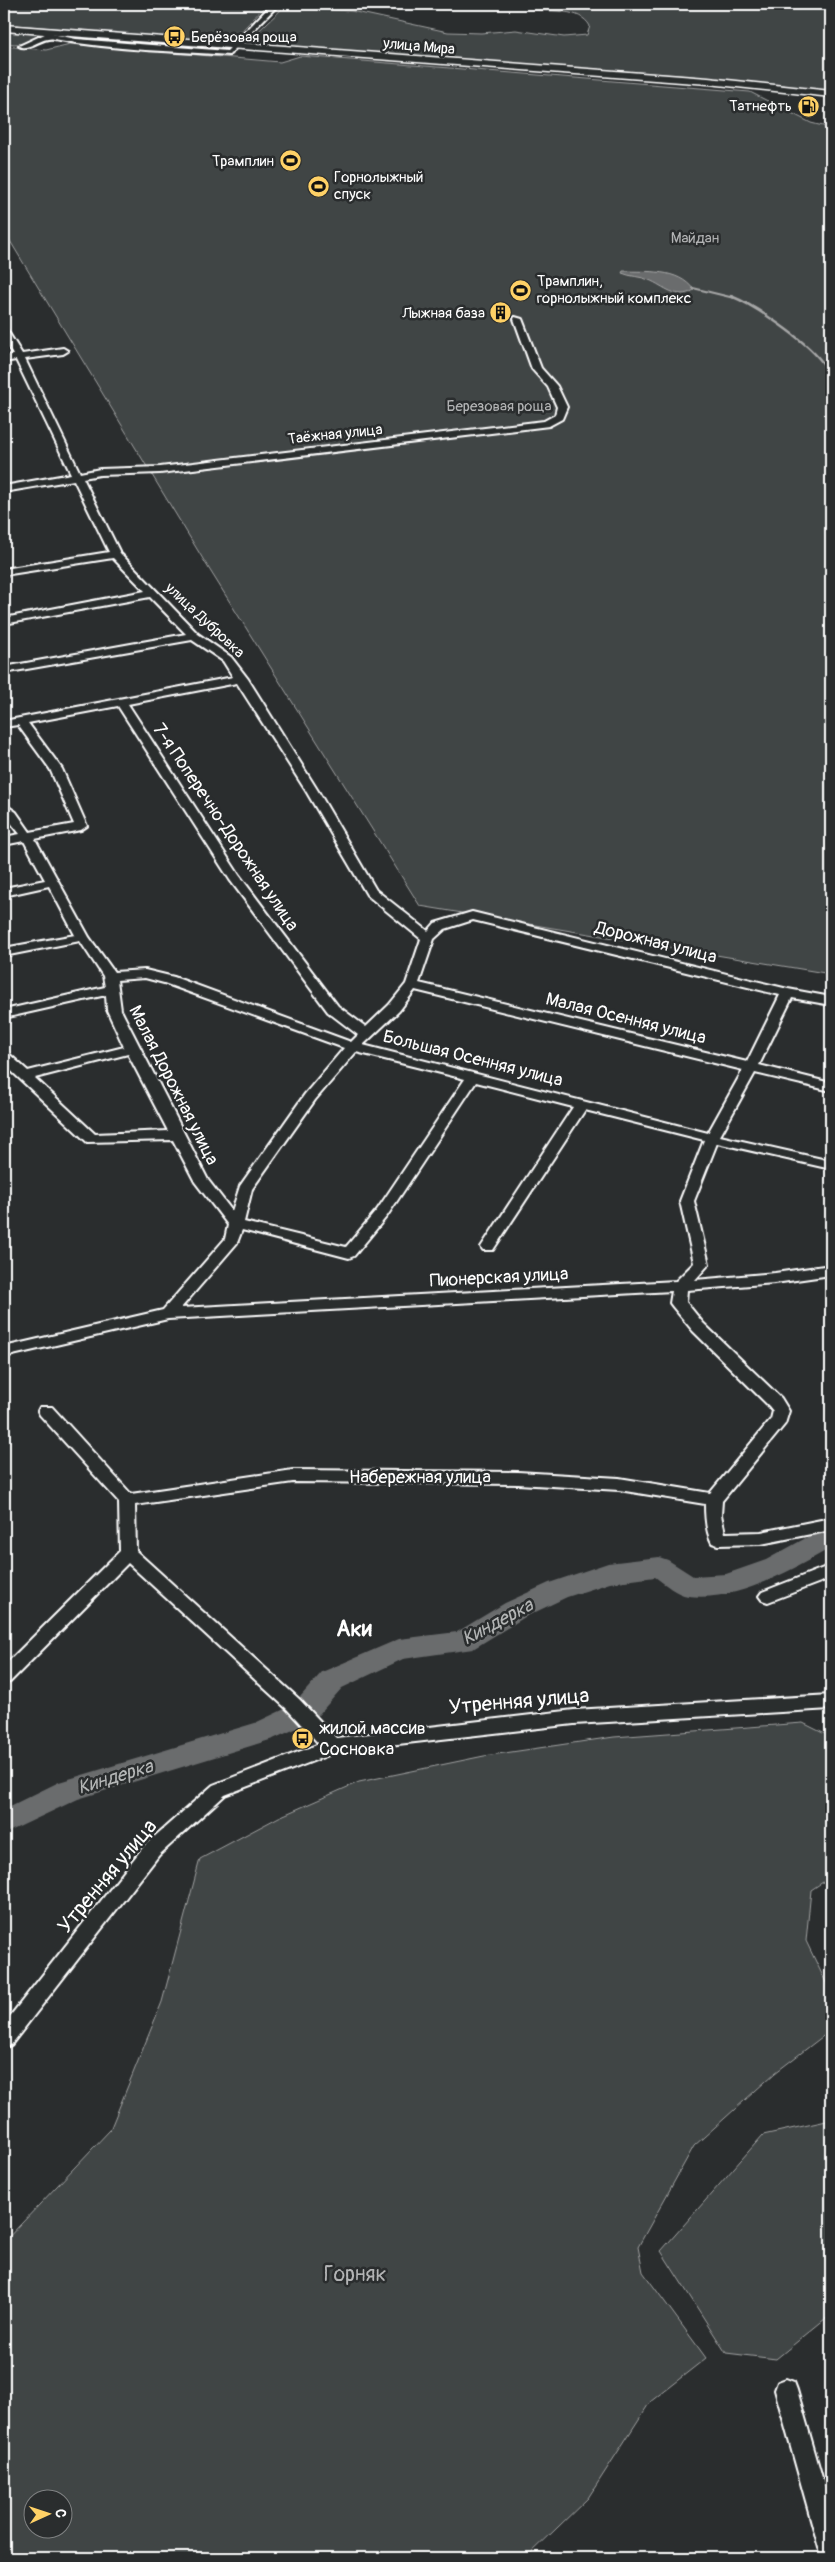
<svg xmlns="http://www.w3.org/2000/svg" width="835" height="2562" font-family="Pangolin,sans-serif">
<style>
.green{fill:#414445;stroke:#a0a2a2;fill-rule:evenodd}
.water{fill:#6a6c6d;stroke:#a6a7a7}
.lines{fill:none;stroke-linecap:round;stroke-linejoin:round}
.stream-far1{stroke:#a6a7a7;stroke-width:2}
.stream{stroke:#a6a7a7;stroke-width:2.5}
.river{fill:#6a6c6d;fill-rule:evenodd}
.minor-casing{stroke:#fff;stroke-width:4}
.major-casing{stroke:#fff;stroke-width:3}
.minor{fill:#2a2d2e;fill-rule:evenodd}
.major{fill:#2a2d2e;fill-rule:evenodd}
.labels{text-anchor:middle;stroke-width:5;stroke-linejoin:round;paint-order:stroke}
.far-poi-label{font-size:15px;fill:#fff;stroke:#2a2d2e;text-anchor:start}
.far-street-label{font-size:15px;fill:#fff;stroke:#2a2d2e}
.far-park-label{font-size:15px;fill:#b3b4b5;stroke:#2a2d2e}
.street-label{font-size:18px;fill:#fff;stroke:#2a2d2e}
.poi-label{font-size:18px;fill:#fff;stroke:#2a2d2e;text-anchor:start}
.water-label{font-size:19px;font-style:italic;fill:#b4b6b6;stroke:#2a2d2e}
.near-street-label{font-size:21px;fill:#fff;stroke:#2a2d2e}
.near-park-label{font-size:21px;fill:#b3b4b5;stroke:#2a2d2e}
.district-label{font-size:22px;font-weight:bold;fill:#fff;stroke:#2a2d2e}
</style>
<rect width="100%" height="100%" fill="#2a2d2e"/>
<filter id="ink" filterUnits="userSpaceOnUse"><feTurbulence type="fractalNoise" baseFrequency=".02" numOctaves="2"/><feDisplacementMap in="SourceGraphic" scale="10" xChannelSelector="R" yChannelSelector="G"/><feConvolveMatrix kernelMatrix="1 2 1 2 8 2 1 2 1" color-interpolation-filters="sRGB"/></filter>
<g filter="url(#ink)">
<path class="green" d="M 4,4 L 267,4 L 233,40 L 223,42 L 4,24 Z
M 539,4 L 831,4 L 831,91 L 691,76 L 261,45 L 249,40 L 284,7 L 351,11 L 448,32 L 481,33 L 516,30 L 564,37 L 587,35 L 590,26 C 580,8 552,12 534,10 Z
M 4,32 L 37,34 L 42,37 C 28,44 19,45 4,43 Z
M 81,37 L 230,50 L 227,51 L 76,39 Z
M 70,44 L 280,62 L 300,56 L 750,92 L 811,123 L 831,128 L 831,974 L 420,906 L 206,564 L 4,231 L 4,46 L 46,50 Z
M 803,1723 L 831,1737 L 831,1881 L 823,1882 L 811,1890 L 806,1941 L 831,1993 L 831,2030 L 775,2073 L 694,2146 L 638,2247 L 643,2272 L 706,2358 L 650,2402 L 588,2498 L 526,2558 L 4,2558 L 4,2242 L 110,2130 L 162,2002 L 200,1859 L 279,1817 L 359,1782 L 484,1756 L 614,1737 ZM 32,2500 L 62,2500 L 62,2530 L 32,2530 Z
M 831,2120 L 831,2314 L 776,2359 L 726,2353 L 661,2251 L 763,2135 Z"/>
<path class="water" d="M 623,271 C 647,272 678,268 694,290 C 677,301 664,286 649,280 C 640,276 631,277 622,273 Z"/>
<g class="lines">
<path class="stream-far1" d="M 693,288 L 734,298"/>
<path class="stream" d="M 731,296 C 756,306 805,340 822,362 C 826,367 828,373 831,379"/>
<path class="river" d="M 831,1527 L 831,1548 C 789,1571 738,1602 688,1596 C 676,1594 665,1584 655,1577 L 610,1583 L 567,1597 L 525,1617 L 473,1649 L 403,1659 L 342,1688 L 313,1721 L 273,1739 L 78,1799 L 4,1834 L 4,1809 L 59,1782 L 255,1723 L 293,1705 L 322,1672 L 399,1639 L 457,1632 L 505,1603 L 549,1583 L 608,1563 L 659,1557 L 668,1560 L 693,1576 L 726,1574 L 766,1560 L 822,1529 Z"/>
<defs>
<path id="minor" d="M 272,4 L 279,4 L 229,55 C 171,51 111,50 54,39 C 43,36 28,52 19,46 L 47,33 L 76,39 L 227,51 Z
M 515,317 L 522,319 L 541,368 L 557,386 L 567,407 L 562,419 L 549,426 L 160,473 L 100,475 L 83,478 L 120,553 L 198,634 L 231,657 L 248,679 L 318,791 L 376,890 L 428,931 L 435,923 L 472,912 L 788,989 L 831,997 L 831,1005 L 792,998 L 759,1065 L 831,1083 L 831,1091 L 755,1073 L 720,1136 L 831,1161 L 831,1169 L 717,1143 L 694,1201 L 709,1264 L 695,1280 L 775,1273 L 831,1265 L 831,1275 L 775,1283 L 687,1290 L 686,1302 L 703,1323 L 781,1398 L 789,1411 L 785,1424 L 722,1501 L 721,1515 L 725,1533 L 761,1532 L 831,1518 L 831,1530 L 761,1544 L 718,1545 L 712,1543 C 706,1532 705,1517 705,1504 L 619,1490 L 518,1484 L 293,1482 L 135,1505 L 136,1551 L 299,1699 L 336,1738 L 574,1710 L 831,1695 L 831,1709 L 574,1724 L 363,1748 L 334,1753 L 225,1795 L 159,1855 L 11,2045 L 4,2048 L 4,2024 L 145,1845 L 213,1785 L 319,1744 L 287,1709 L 128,1563 L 10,1682 L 4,1684 L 4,1666 L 120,1551 L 119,1502 L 40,1415 L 38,1411 L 40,1407 L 52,1407 L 131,1494 L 293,1470 L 518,1472 L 619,1478 L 710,1493 L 771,1419 L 773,1411 L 769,1406 L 693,1331 L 673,1307 L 670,1303 L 672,1291 L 168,1319 L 4,1357 L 4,1347 L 163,1310 L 225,1239 L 228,1225 L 195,1182 L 173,1140 L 87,1142 L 4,1064 L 4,1053 L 9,1054 L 28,1071 L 124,1047 L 107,1010 L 106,995 L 4,1018 L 4,1010 L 105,987 L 103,976 L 80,941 L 4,956 L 4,948 L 75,935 L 49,886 L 4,896 L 4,888 L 45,880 L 24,841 L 4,845 L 4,837 L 20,834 L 4,814 L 4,804 L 16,812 L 30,832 L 74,824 L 50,769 L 18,725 L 4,727 L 4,721 L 233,677 L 223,661 L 192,640 L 4,673 L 4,667 L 186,634 L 150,597 L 4,624 L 4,618 L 145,591 L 113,558 L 4,575 L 4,569 L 109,552 L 74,480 L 4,492 L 4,486 L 71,474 L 16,360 L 4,362 L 4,356 L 13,355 L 4,339 L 4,329 L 7,330 L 22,354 L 63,348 L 68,351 L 63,354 L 25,359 L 80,473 L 100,469 L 160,467 L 544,421 L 555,415 L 557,407 L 548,387 L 532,369 L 514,319 ZM 237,683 L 306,791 L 367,895 L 421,939 L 406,984 L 389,1005 L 366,1027 L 338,1006 L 239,875 L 128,704 ZM 118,706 L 230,880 L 328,1012 L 358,1035 L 351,1042 L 174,977 L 145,970 L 114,972 L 89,937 L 35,839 L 81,830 L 87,826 L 62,769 L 28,723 ZM 473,920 L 780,995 L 747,1062 L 419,983 L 434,939 L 445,929 ZM 145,978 L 164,983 L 344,1048 L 305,1094 L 240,1186 L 232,1211 L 208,1180 L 121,1010 L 117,980 ZM 415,990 L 743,1070 L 708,1133 L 363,1045 L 399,1011 ZM 356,1052 L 465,1079 L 377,1210 L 346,1247 L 244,1222 L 252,1189 L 315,1100 ZM 128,1054 L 168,1131 L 95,1134 L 35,1078 ZM 476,1082 L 573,1107 L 481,1247 L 483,1250 L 493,1250 L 585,1110 L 704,1140 L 680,1201 L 694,1263 L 676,1281 L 181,1308 L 237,1243 L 242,1230 L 349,1258 L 354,1256 L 387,1216 Z
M 831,1565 L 831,1578 L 768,1602 L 762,1600 L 759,1596 L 762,1592 Z
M 786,2379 L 794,2382 L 797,2390 L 831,2509 L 831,2558 L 823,2556 L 819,2548 L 775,2390 L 778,2382 Z"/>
<path id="major" d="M 4,25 L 708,78 L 831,91 L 831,97 L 708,84 L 4,31 Z"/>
</defs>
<use href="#minor" class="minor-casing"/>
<use href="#major" class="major-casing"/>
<use href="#minor" class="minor"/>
<use href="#major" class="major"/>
</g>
</g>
<defs>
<symbol id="bus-disc" viewBox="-11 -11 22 22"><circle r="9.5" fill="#ffd166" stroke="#2a2d2e"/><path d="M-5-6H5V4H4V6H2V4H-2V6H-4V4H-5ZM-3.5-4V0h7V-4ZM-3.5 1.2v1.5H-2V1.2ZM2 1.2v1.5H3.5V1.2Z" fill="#111"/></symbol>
<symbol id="fuel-disc" viewBox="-11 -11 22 22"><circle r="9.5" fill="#ffd166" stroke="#2a2d2e"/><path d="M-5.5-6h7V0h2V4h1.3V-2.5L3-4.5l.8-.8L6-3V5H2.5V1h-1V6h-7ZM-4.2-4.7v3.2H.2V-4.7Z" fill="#111"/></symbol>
<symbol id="stadium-disc" viewBox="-11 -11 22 22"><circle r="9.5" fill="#ffd166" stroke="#2a2d2e"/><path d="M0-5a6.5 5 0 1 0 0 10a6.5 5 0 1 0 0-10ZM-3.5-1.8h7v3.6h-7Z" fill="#111"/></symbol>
<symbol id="building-disc" viewBox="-11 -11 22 22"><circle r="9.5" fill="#ffd166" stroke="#2a2d2e"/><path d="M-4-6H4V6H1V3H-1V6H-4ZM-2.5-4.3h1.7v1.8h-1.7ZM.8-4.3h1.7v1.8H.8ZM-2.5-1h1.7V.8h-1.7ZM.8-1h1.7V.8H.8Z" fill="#111"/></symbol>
</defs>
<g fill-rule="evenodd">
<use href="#bus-disc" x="162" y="24" width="25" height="25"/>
<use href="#fuel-disc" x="796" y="94" width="25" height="25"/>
<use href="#stadium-disc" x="278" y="148" width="25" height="25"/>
<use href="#stadium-disc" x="306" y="174" width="25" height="25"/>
<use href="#stadium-disc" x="508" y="278" width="25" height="25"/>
<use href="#building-disc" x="488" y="300" width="25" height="25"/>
<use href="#bus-disc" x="290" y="1726" width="25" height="25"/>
</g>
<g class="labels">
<g class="far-poi-label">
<text x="191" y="42">Берёзовая роща</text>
<text x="792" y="111" text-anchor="end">Татнефть</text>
<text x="274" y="166" text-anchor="end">Трамплин</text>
<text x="334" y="182">Горнолыжный<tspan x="334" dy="17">спуск</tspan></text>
<text x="537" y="286">Трамплин,<tspan x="537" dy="17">горнолыжный комплекс</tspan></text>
<text x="485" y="318" text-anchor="end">Лыжная база</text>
</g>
<g class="far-street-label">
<text transform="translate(419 46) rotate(5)" y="5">улица Мира</text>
<text transform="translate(335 434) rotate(-6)" y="5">Таёжная улица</text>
<text transform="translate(205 620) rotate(43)" y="5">улица Дубровка</text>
</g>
<g class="far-park-label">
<text x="695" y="243">Майдан</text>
<text x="499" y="411">Березовая роща</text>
</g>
<g class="street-label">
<text transform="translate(226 827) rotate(56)" y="6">7-я Поперечно-Дорожная улица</text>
<text transform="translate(656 942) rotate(14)" y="6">Дорожная улица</text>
<text transform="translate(626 1018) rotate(14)" y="6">Малая Осенняя улица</text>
<text transform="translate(473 1058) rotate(14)" y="6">Большая Осенняя улица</text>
<text transform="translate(174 1085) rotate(63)" y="6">Малая Дорожная улица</text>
<text transform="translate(499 1277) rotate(-3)" y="6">Пионерская улица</text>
<text x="420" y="1483">Набережная улица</text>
</g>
<g class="poi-label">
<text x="319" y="1734">жилой массив<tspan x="319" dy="21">Сосновка</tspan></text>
</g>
<g class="water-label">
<text transform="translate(497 1621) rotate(-28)" y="7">Киндерка</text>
<text transform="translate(115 1776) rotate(-17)" y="7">Киндерка</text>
</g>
<g class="near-street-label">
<text transform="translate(519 1701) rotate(-5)" y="7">Утренняя улица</text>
<text transform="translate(107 1876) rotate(-50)" y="7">Утренняя улица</text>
</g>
<g class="near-park-label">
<text x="355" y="2281">Горняк</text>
</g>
<g class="district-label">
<text x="354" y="1636">Аки</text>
</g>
</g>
<rect width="835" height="2562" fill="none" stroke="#2a2d2e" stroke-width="20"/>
<rect x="10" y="10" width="815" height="2542" fill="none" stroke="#fff" stroke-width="2" filter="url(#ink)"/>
<g transform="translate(48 2514) rotate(87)"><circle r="24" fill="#2a2d2e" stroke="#7f8182"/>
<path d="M0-4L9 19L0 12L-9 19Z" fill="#ffd166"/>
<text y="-8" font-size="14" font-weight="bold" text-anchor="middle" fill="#ffffff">С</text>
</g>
</svg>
